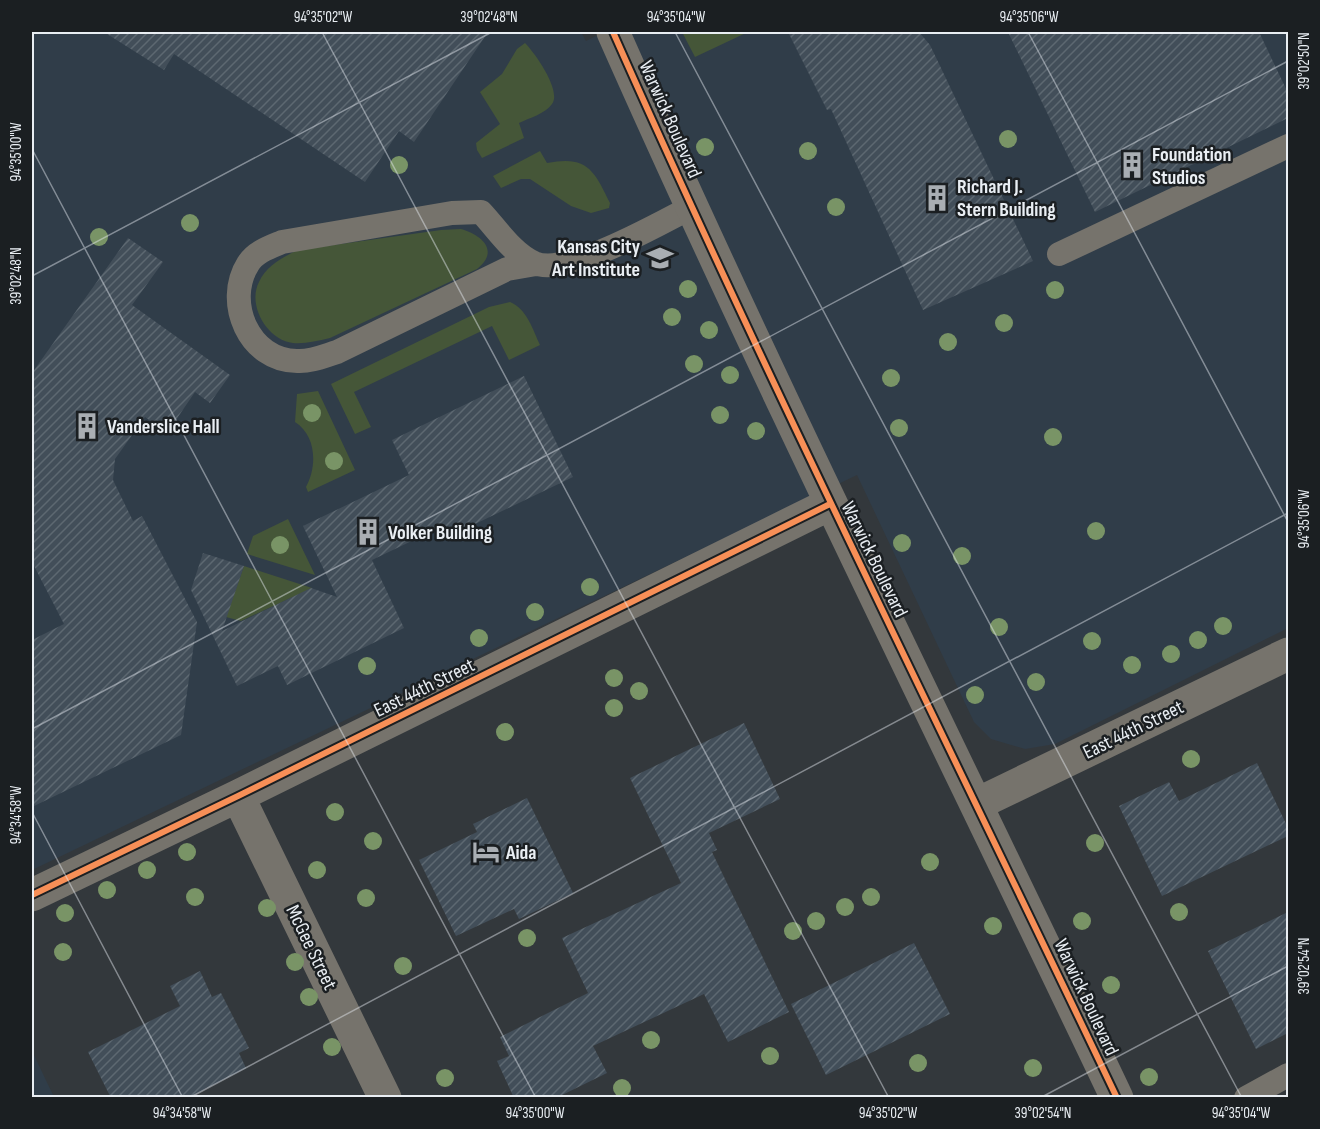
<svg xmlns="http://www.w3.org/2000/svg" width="1320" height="1129" font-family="'Sofia Sans Condensed',sans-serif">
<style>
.built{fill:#303d49}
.green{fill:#455638}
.building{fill:url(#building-hatch)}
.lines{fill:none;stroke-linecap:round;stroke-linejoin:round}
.service{stroke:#76736c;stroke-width:24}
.minor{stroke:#76736c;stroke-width:33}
.cycleway-casing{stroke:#1b1f22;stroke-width:10}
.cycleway{stroke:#f78f57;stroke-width:6}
.tree{fill:#799466}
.ticks{fill:none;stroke:#e9eef3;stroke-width:1.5;stroke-opacity:0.45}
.labels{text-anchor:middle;stroke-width:5;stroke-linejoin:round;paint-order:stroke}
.street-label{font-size:20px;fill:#e9eef3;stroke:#1b1f22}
.poi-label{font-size:20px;font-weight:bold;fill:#e9eef3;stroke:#1b1f22;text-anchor:start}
.neatline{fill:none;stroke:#e9eef3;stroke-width:2}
.ticks-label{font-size:15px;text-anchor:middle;fill:#e9eef3}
</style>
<defs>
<pattern id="building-hatch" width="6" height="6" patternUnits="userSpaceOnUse" patternTransform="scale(1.5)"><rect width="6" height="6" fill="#424e59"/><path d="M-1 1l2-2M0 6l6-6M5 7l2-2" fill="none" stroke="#5d6871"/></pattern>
</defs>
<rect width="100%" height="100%" fill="#33383c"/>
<path class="built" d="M 32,32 L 581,32 L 586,41 L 604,32 L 1288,32 L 1288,628 L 1055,744 L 1025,749 L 991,739 L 974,722 L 857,475 L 32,870 Z
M 32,1051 L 54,1097 L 32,1097 Z"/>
<path class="green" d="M 682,32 L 748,32 L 695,57 Z
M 525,43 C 535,53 562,91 552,104 C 545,114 529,118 519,123 L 524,138 L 482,158 L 477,150 L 476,143 L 500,124 L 480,92 L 502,74 L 517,49 Z
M 540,151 L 547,163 C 587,155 594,170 610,203 L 609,208 L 591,213 L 571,206 L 530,179 L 521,179 L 501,188 L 493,176 Z
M 461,229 C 482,235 500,251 477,269 L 330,338 C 317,341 305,344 293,343 C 267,340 247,305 259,282 C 266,266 283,257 298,250 L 441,230 Z
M 510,302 C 527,309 533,330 540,345 L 509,360 L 492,326 L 354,392 L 371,427 L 355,434 L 331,384 L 489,307 Z
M 318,391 L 355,470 L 308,492 L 306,487 C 317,467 317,436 295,422 L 297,394 Z
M 288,519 L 315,575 L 247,554 L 253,536 Z
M 244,566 L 312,588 L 241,621 L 226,617 Z"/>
<path class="building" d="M 104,32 L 488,32 L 414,142 L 399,131 L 365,182 L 174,54 L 164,70 Z
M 788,32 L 919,32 L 930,45 L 1033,261 L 923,310 L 831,109 L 827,110 Z
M 1008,32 L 1259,32 L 1288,93 L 1288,118 L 1095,212 Z
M 128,238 L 163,262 L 132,305 L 230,375 L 210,403 L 195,392 L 167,433 L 145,417 L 115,459 L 113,480 L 133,521 L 142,516 L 197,622 L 181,735 L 32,807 L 32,640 L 64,624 L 32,562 L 32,373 Z
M 524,376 L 573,477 L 448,537 L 443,526 L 372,560 L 404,628 L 287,685 L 278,666 L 237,686 L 191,590 L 203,553 L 244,566 L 222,631 L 311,588 L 337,597 L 303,526 L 409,475 L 392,440 Z
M 744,723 L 780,799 L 709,833 L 717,850 L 712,852 L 789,1012 L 728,1042 L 704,994 L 593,1046 L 607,1073 L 556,1098 L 514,1098 L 497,1061 L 509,1056 L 500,1037 L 588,993 L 562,938 L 681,883 L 630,778 Z
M 1257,763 L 1288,828 L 1288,836 L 1162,896 L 1119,806 L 1169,782 L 1179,801 Z
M 527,798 L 573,893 L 519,919 L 514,909 L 456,936 L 419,860 L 477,832 L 473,824 Z
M 1288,912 L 1288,1033 L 1256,1049 L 1208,951 Z
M 914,943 L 950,1014 L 826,1075 L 791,1004 Z
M 200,971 L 212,997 L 221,993 L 249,1048 L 239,1053 L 246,1068 L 188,1098 L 111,1098 L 88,1052 L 180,1006 L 170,986 Z"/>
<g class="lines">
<path class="service" d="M 1059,254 L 1288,146
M 536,264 L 507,269 L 337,352 C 324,356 310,362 297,361 C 249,361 224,302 248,264 C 255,252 270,247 282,242 L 452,213 L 481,212 C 497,229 512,253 534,263 C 568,277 660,223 692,207
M 1246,1098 L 1288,1075"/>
<path class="minor" d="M 613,32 C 772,391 948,743 1117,1098
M 238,796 L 385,1098
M 977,804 L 1288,654
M 32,895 L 238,796 L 830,504"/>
<defs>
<path id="cycleway" d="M 613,32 C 772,391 948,743 1117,1098
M 32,895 L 238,796 L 830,504"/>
</defs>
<use href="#cycleway" class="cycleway-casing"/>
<use href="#cycleway" class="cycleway"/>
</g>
<g class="tree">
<circle cx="1008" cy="139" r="9"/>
<circle cx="705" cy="147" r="9"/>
<circle cx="808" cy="151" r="9"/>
<circle cx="399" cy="165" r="9"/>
<circle cx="836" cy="207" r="9"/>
<circle cx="190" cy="223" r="9"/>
<circle cx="99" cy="237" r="9"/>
<circle cx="688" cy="289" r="9"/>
<circle cx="1055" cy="290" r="9"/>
<circle cx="672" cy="317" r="9"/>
<circle cx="1004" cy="323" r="9"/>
<circle cx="709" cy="330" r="9"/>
<circle cx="948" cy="342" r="9"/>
<circle cx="694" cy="364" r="9"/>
<circle cx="730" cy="375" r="9"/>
<circle cx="891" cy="378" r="9"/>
<circle cx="312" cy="413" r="9"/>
<circle cx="720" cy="415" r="9"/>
<circle cx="899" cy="428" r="9"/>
<circle cx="756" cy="431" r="9"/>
<circle cx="1053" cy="437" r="9"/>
<circle cx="334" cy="461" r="9"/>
<circle cx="1096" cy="531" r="9"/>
<circle cx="902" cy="543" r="9"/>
<circle cx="280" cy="545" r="9"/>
<circle cx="962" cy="556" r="9"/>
<circle cx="590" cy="587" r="9"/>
<circle cx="535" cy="612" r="9"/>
<circle cx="1223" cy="626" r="9"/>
<circle cx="999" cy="627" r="9"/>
<circle cx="479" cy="638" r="9"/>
<circle cx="1198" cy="640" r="9"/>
<circle cx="1092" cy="641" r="9"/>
<circle cx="1171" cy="654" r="9"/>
<circle cx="1132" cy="665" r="9"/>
<circle cx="367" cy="666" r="9"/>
<circle cx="614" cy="678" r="9"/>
<circle cx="1036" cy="682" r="9"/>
<circle cx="639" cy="691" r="9"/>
<circle cx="975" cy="695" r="9"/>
<circle cx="614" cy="708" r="9"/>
<circle cx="505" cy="732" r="9"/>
<circle cx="1191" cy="759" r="9"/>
<circle cx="335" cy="812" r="9"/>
<circle cx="373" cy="841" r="9"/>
<circle cx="1095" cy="843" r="9"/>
<circle cx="187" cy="852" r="9"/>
<circle cx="930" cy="862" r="9"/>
<circle cx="147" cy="870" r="9"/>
<circle cx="317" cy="870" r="9"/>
<circle cx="107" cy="890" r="9"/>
<circle cx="195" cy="897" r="9"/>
<circle cx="871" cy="897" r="9"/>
<circle cx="366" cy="898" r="9"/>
<circle cx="845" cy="907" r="9"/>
<circle cx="267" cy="908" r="9"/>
<circle cx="1179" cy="912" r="9"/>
<circle cx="65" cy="913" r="9"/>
<circle cx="816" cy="921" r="9"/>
<circle cx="1082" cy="921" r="9"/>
<circle cx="993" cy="926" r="9"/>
<circle cx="793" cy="931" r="9"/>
<circle cx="527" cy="938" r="9"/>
<circle cx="63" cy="952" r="9"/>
<circle cx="295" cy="962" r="9"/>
<circle cx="403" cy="966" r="9"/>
<circle cx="1111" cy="985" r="9"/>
<circle cx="309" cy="997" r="9"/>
<circle cx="651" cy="1040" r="9"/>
<circle cx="332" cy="1047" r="9"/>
<circle cx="770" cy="1056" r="9"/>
<circle cx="918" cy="1063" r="9"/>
<circle cx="1033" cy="1068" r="9"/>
<circle cx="1149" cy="1077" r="9"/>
<circle cx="445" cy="1078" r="9"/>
<circle cx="622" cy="1088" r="9"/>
</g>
<path class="ticks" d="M 322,32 L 889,1098M 675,32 L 1242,1098M 1028,32 L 1288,522M 32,149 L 536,1098M 32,276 L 492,32M 32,729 L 1288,61M 32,812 L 183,1098M 189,1098 L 1288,513M 1040,1098 L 1288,966"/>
<defs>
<symbol id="building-bare" viewBox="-9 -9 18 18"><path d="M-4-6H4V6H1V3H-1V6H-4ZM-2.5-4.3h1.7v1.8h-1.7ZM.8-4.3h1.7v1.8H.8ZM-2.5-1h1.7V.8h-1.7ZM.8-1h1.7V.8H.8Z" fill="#a9aeb3" stroke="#1b1f22" stroke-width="2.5" paint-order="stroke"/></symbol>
<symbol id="university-bare" viewBox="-9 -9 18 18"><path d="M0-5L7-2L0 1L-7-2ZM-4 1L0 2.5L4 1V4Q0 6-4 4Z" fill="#a9aeb3" stroke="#1b1f22" stroke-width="2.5" paint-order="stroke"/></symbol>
<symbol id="hotel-bare" viewBox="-9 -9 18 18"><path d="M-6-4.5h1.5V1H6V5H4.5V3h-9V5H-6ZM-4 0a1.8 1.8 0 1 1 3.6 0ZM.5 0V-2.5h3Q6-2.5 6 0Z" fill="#a9aeb3" stroke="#1b1f22" stroke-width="2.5" paint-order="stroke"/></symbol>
</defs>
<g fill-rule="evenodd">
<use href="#building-bare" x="1113" y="146" width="38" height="38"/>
<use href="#building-bare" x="918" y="179" width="38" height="38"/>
<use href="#university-bare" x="641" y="239" width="38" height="38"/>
<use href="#building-bare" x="68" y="407" width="38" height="38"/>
<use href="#building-bare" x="349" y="513" width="38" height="38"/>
<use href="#hotel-bare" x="467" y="833" width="38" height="38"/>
</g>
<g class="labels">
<g class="street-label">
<text transform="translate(671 119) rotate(66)" y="7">Warwick Boulevard</text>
<text transform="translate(875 559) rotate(64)" y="7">Warwick Boulevard</text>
<text transform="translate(424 687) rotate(-26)" y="7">East 44th Street</text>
<text transform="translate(1133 729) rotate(-26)" y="7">East 44th Street</text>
<text transform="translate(312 947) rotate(64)" y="7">McGee Street</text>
<text transform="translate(1087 997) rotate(65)" y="7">Warwick Boulevard</text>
</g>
<g class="poi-label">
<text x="1152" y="161">Foundation<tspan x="1152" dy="23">Studios</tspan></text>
<text x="957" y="193">Richard J.<tspan x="957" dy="23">Stern Building</tspan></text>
<text x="640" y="253" text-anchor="end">Kansas City<tspan x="640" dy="23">Art Institute</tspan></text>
<text x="107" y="433">Vanderslice Hall</text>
<text x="388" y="539">Volker Building</text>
<text x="506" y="859">Aida</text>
</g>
</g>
<rect width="1320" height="1129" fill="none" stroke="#1b1f22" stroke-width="66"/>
<rect x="33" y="33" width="1254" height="1063" class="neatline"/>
<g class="ticks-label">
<text x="323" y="22">94°35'02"W</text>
<text x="489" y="22">39°02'48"N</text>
<text x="676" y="22">94°35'04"W</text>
<text x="1029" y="22">94°35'06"W</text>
<text transform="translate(1304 61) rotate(-90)" y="5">39°02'50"N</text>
<text transform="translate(16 152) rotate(-90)" y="5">94°35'00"W</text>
<text transform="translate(16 276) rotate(-90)" y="5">39°02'48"N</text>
<text transform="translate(1304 519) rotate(-90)" y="5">94°35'06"W</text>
<text transform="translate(16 815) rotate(-90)" y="5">94°34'58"W</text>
<text transform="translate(1304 966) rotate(-90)" y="5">39°02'54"N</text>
<text x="182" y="1118">94°34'58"W</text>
<text x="535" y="1118">94°35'00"W</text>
<text x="888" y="1118">94°35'02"W</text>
<text x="1043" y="1118">39°02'54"N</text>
<text x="1241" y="1118">94°35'04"W</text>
</g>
</svg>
